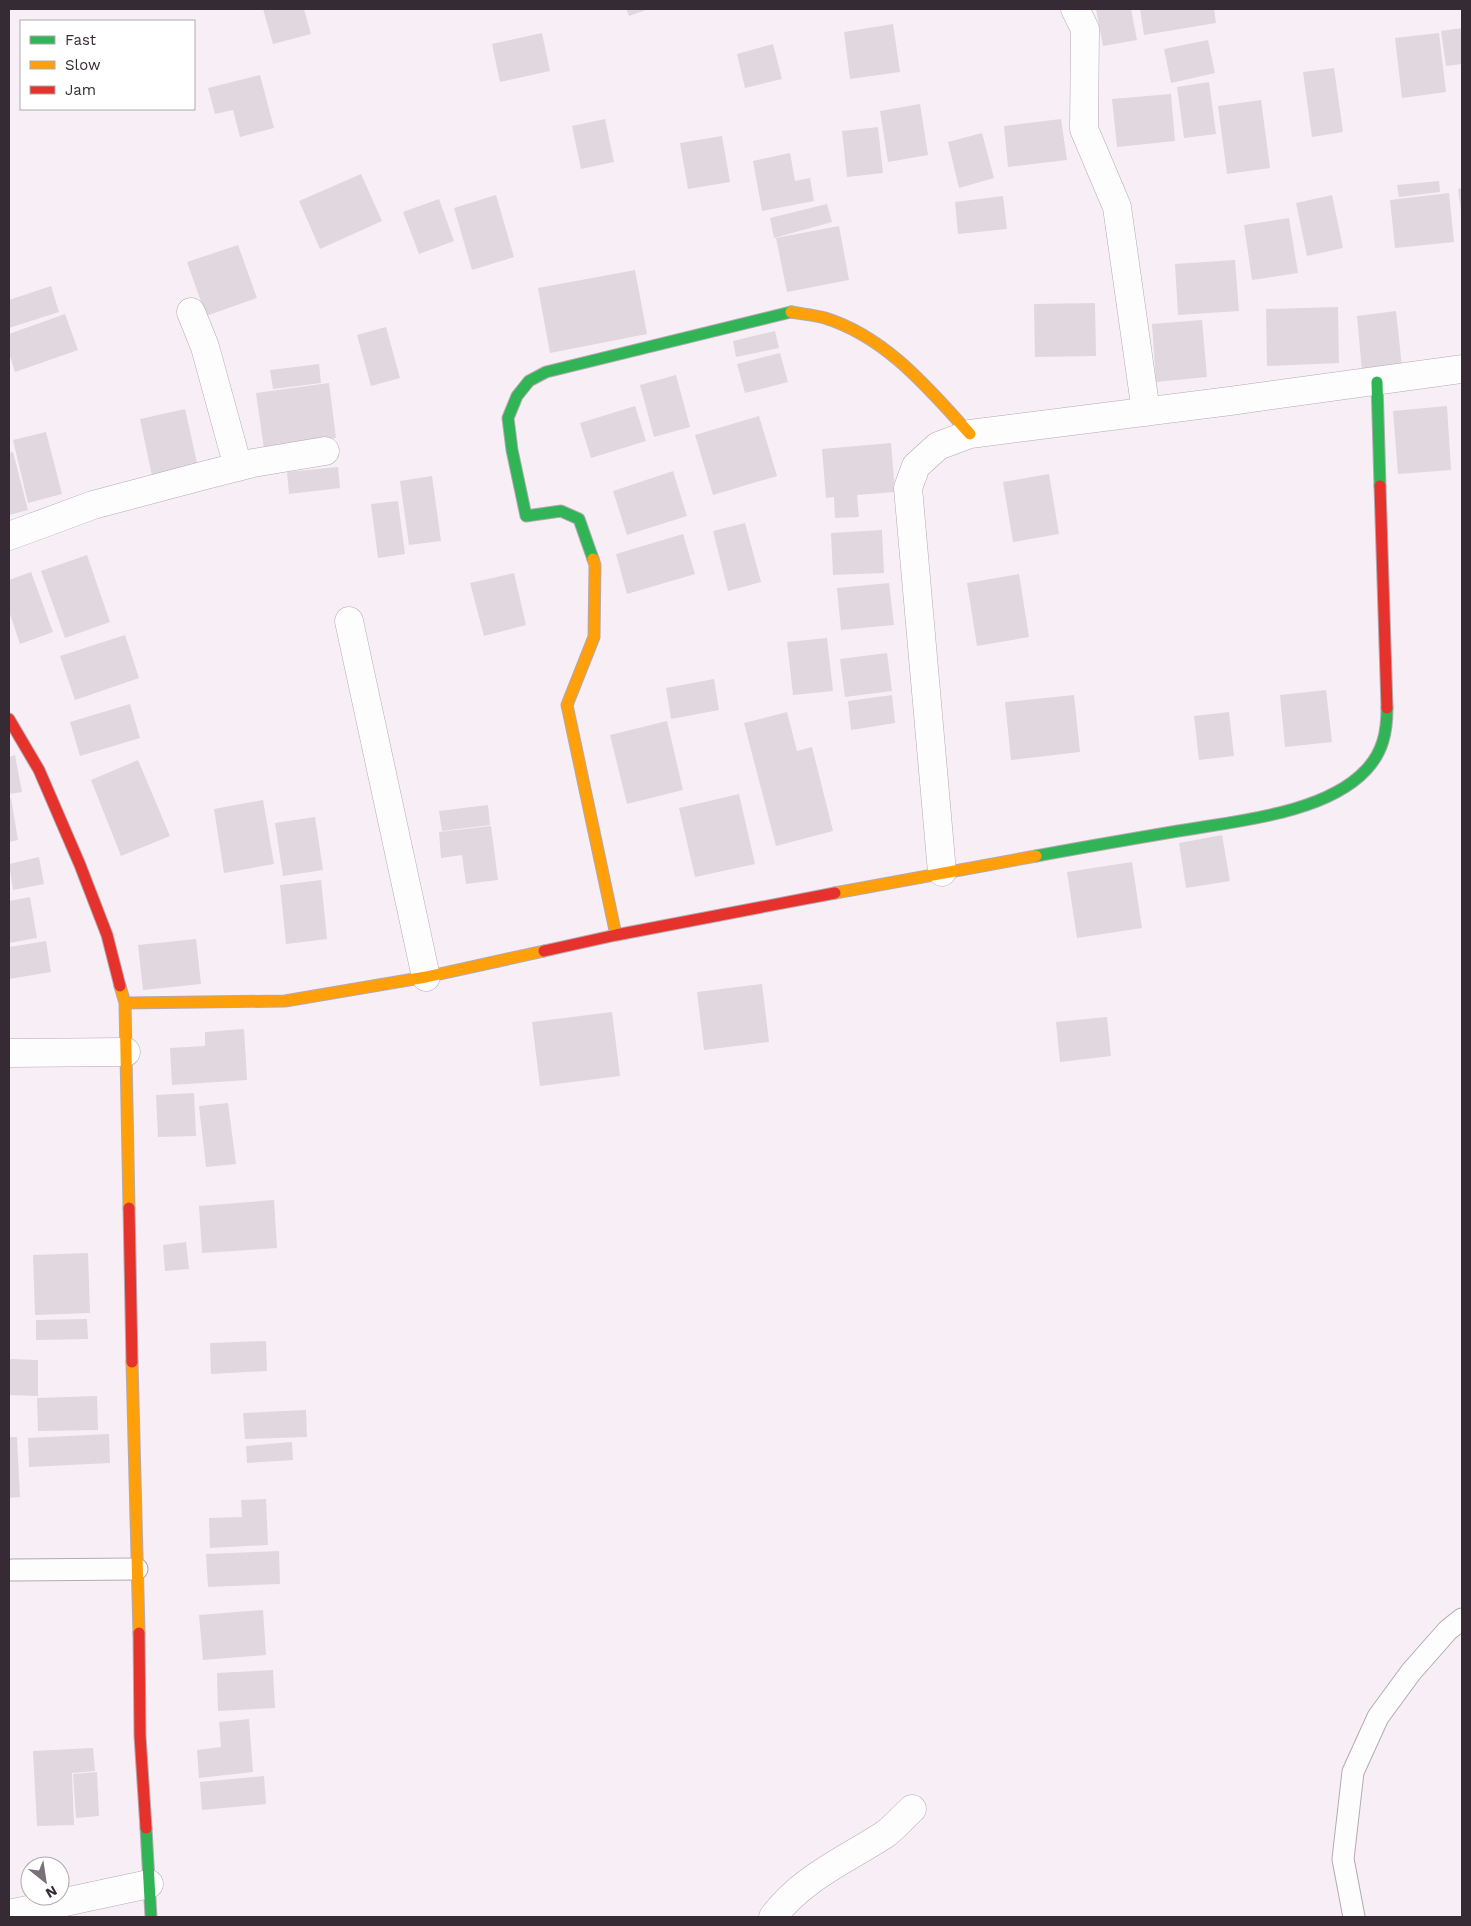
<svg xmlns="http://www.w3.org/2000/svg" width="1471" height="1926" font-family="'Work Sans',sans-serif">
<style>
.building{fill:#e1d7de}
.lines{fill:none;stroke-linecap:round;stroke-linejoin:round}
.lane-casing{stroke:#b3aab1;stroke-width:23}
.street-casing{stroke:#b3aab1;stroke-width:29}
.fast-casing{stroke:#b3aab1;stroke-width:13}
.slow-casing{stroke:#b3aab1;stroke-width:13}
.jam-casing{stroke:#b3aab1;stroke-width:13}
.lane{stroke:#fefdfe;stroke-width:21}
.street{stroke:#fefdfe;stroke-width:28}
.fast{stroke:#30b455;stroke-width:11}
.slow{stroke:#ff9f0a;stroke-width:11}
.jam{stroke:#e5322d;stroke-width:11}
</style>
<rect width="100%" height="100%" fill="#f8eff6"/>
<path class="building" d="M 263,9 L 304,9 L 311,34 L 273,44 Z
M 626,9 L 649,9 L 629,16 Z
M 1096,9 L 1131,9 L 1137,40 L 1103,46 Z
M 1140,9 L 1214,9 L 1216,23 L 1144,35 Z
M 893,24 L 900,72 L 850,79 L 844,32 Z
M 1462,28 L 1462,64 L 1446,66 L 1441,31 Z
M 542,33 L 550,71 L 500,82 L 492,44 Z
M 1439,33 L 1446,92 L 1402,98 L 1395,38 Z
M 1208,40 L 1215,73 L 1171,83 L 1164,49 Z
M 773,44 L 782,79 L 745,88 L 737,54 Z
M 1334,68 L 1343,132 L 1312,137 L 1303,72 Z
M 260,75 L 274,128 L 240,137 L 233,110 L 215,114 L 208,88 Z
M 1209,82 L 1216,134 L 1184,138 L 1177,87 Z
M 1171,94 L 1175,141 L 1117,147 L 1112,99 Z
M 1261,100 L 1270,168 L 1227,174 L 1218,106 Z
M 920,104 L 928,155 L 888,162 L 880,111 Z
M 605,119 L 614,162 L 581,169 L 572,126 Z
M 1061,119 L 1067,160 L 1008,167 L 1004,126 Z
M 878,127 L 883,173 L 847,177 L 842,131 Z
M 982,133 L 994,178 L 959,188 L 948,142 Z
M 722,136 L 730,182 L 688,189 L 680,143 Z
M 790,153 L 795,181 L 810,178 L 814,201 L 762,211 L 753,161 Z
M 361,174 L 382,221 L 320,249 L 299,201 Z
M 1439,181 L 1440,192 L 1399,197 L 1397,185 Z
M 1462,188 L 1462,211 L 1461,211 L 1458,189 Z
M 1449,193 L 1454,242 L 1395,248 L 1390,200 Z
M 496,195 L 514,257 L 472,270 L 454,208 Z
M 1332,195 L 1343,248 L 1307,256 L 1296,203 Z
M 1003,196 L 1007,229 L 958,234 L 955,202 Z
M 439,199 L 454,241 L 419,254 L 403,212 Z
M 827,204 L 832,222 L 774,238 L 770,218 Z
M 1289,218 L 1298,273 L 1252,280 L 1244,225 Z
M 839,226 L 849,280 L 787,292 L 776,238 Z
M 238,245 L 257,298 L 206,316 L 187,262 Z
M 1235,260 L 1239,311 L 1178,315 L 1175,264 Z
M 635,270 L 647,334 L 550,353 L 538,288 Z
M 51,286 L 59,312 L 9,328 L 9,300 Z
M 1095,303 L 1096,356 L 1035,357 L 1034,304 Z
M 1338,307 L 1339,363 L 1267,366 L 1266,309 Z
M 1396,311 L 1402,367 L 1362,371 L 1357,316 Z
M 65,314 L 78,350 L 15,372 L 9,353 L 9,334 Z
M 1202,320 L 1207,377 L 1156,382 L 1152,324 Z
M 386,327 L 400,378 L 371,386 L 357,335 Z
M 775,331 L 779,348 L 736,357 L 733,341 Z
M 780,353 L 788,382 L 745,393 L 737,364 Z
M 319,364 L 321,383 L 273,389 L 270,370 Z
M 676,375 L 690,427 L 654,437 L 640,385 Z
M 329,383 L 336,438 L 264,449 L 256,393 Z
M 635,406 L 646,441 L 591,458 L 580,423 Z
M 1447,406 L 1451,470 L 1398,474 L 1393,411 Z
M 185,409 L 198,467 L 152,476 L 140,419 Z
M 759,416 L 777,476 L 713,495 L 695,435 Z
M 46,432 L 62,494 L 28,503 L 13,440 Z
M 891,443 L 895,492 L 857,495 L 859,517 L 835,518 L 834,497 L 826,498 L 822,449 Z
M 13,452 L 28,510 L 9,515 L 9,453 Z
M 338,467 L 340,488 L 289,494 L 287,472 Z
M 673,471 L 687,516 L 627,535 L 613,491 Z
M 1049,474 L 1059,534 L 1013,542 L 1003,482 Z
M 432,476 L 441,541 L 409,545 L 400,481 Z
M 398,501 L 405,554 L 378,558 L 371,504 Z
M 745,523 L 761,582 L 728,591 L 713,531 Z
M 882,530 L 884,573 L 833,575 L 831,533 Z
M 683,534 L 695,574 L 627,594 L 616,554 Z
M 87,555 L 110,622 L 65,638 L 41,571 Z
M 31,572 L 53,632 L 20,644 L 9,611 L 9,580 Z
M 514,573 L 526,625 L 484,636 L 470,583 Z
M 1019,574 L 1029,637 L 977,646 L 967,583 Z
M 889,583 L 894,625 L 841,630 L 837,588 Z
M 125,635 L 139,678 L 75,700 L 60,656 Z
M 827,638 L 833,691 L 793,695 L 787,642 Z
M 887,653 L 892,691 L 845,697 L 840,659 Z
M 714,679 L 719,710 L 671,719 L 666,688 Z
M 1326,690 L 1332,742 L 1285,747 L 1280,695 Z
M 892,695 L 895,723 L 851,730 L 848,701 Z
M 1074,695 L 1080,752 L 1011,760 L 1005,702 Z
M 130,704 L 140,738 L 80,756 L 70,722 Z
M 787,712 L 797,751 L 812,747 L 833,831 L 776,846 L 744,723 Z
M 1229,712 L 1234,756 L 1199,760 L 1194,716 Z
M 667,721 L 683,790 L 627,804 L 610,735 Z
M 15,755 L 22,792 L 9,794 L 9,757 Z
M 138,760 L 170,836 L 121,856 L 91,780 Z
M 739,794 L 755,864 L 695,877 L 679,808 Z
M 11,798 L 18,840 L 9,842 L 9,799 Z
M 263,800 L 274,864 L 224,873 L 214,809 Z
M 488,805 L 490,825 L 442,831 L 439,811 Z
M 315,817 L 323,870 L 283,876 L 275,823 Z
M 491,826 L 498,880 L 466,884 L 462,855 L 441,858 L 439,832 Z
M 1222,835 L 1230,881 L 1186,888 L 1179,843 Z
M 39,857 L 44,884 L 13,890 L 9,864 Z
M 1132,862 L 1142,928 L 1077,938 L 1067,872 Z
M 321,880 L 327,939 L 286,944 L 280,885 Z
M 30,897 L 37,938 L 9,943 L 9,901 Z
M 196,939 L 201,984 L 143,990 L 138,945 Z
M 46,941 L 51,972 L 9,979 L 9,947 Z
M 762,984 L 769,1042 L 704,1050 L 697,992 Z
M 612,1012 L 620,1076 L 540,1086 L 532,1022 Z
M 1107,1017 L 1111,1056 L 1060,1062 L 1056,1022 Z
M 244,1029 L 247,1080 L 172,1085 L 170,1048 L 205,1046 L 205,1032 Z
M 194,1093 L 196,1136 L 158,1137 L 156,1095 Z
M 228,1103 L 236,1164 L 206,1167 L 199,1106 Z
M 274,1200 L 277,1248 L 202,1253 L 199,1206 Z
M 186,1242 L 189,1269 L 165,1271 L 163,1245 Z
M 88,1253 L 90,1313 L 35,1315 L 33,1255 Z
M 87,1319 L 88,1339 L 36,1340 L 36,1320 Z
M 266,1341 L 267,1371 L 211,1374 L 210,1343 Z
M 9,1359 L 38,1360 L 38,1396 L 9,1395 Z
M 97,1396 L 98,1430 L 38,1431 L 37,1398 Z
M 306,1410 L 307,1437 L 245,1439 L 243,1413 Z
M 109,1434 L 110,1463 L 29,1467 L 28,1438 Z
M 9,1437 L 17,1437 L 20,1497 L 9,1498 Z
M 292,1442 L 293,1460 L 247,1463 L 246,1446 Z
M 266,1499 L 268,1545 L 210,1548 L 209,1518 L 242,1517 L 241,1500 Z
M 279,1551 L 280,1584 L 208,1587 L 206,1554 Z
M 263,1610 L 266,1655 L 203,1660 L 199,1615 Z
M 273,1670 L 275,1708 L 218,1711 L 217,1673 Z
M 249,1719 L 253,1772 L 199,1778 L 197,1750 L 221,1747 L 219,1722 Z
M 93,1748 L 95,1771 L 72,1773 L 74,1825 L 37,1826 L 33,1751 Z
M 97,1772 L 99,1816 L 76,1818 L 73,1774 Z
M 264,1776 L 266,1804 L 202,1810 L 200,1782 Z"/>
<g class="lines">
<defs>
<path id="lane" d="M 12,1570 L 137,1569
M 1354,1917 L 1343,1859 L 1353,1772 L 1378,1717 L 1411,1672 L 1448,1630 L 1462,1619"/>
<path id="street" d="M 1075,9 L 1085,29 L 1084,129 L 1117,207 L 1146,412
M 191,312 L 205,347 L 238,467
M 9,536 L 93,505 L 202,476 L 253,463 L 325,451
M 349,621 L 426,977
M 942,872 L 908,488 L 916,466 L 938,446 L 970,434 L 1230,401 L 1462,369
M 9,1053 L 126,1052
M 9,1914 L 149,1884
M 773,1917 C 801,1879 845,1860 884,1835 C 894,1828 903,1817 912,1809"/>
<path id="fast" d="M 1377,382 L 1380,486
M 593,559 L 579,519 L 561,511 L 526,516 L 512,450 L 508,418 L 517,396 L 529,381 L 546,372 L 791,312
M 1036,856 C 1084,847 1131,839 1178,831 C 1235,821 1325,814 1366,770 C 1383,752 1387,732 1387,708
M 146,1828 L 151,1917"/>
<path id="slow" d="M 791,312 C 802,314 814,315 825,318 C 886,337 928,388 970,434
M 593,559 L 595,565 L 594,637 L 567,705 L 616,935
M 835,893 L 1036,856
M 120,986 L 125,1003 L 129,1208
M 125,1003 L 285,1001 L 426,977 L 544,951
M 132,1362 L 139,1633"/>
<path id="jam" d="M 1380,486 L 1387,708
M 9,719 L 39,770 L 80,865 L 107,935 L 120,986
M 544,951 L 616,935 L 835,893
M 129,1208 L 132,1362
M 139,1633 L 140,1736 L 146,1828"/>
</defs>
<use href="#lane" class="lane-casing"/>
<use href="#street" class="street-casing"/>
<use href="#fast" class="fast-casing"/>
<use href="#slow" class="slow-casing"/>
<use href="#jam" class="jam-casing"/>
<use href="#lane" class="lane"/>
<use href="#street" class="street"/>
<use href="#fast" class="fast"/>
<use href="#slow" class="slow"/>
<use href="#jam" class="jam"/>
</g>
<rect width="1471" height="1926" fill="none" stroke="#362b34" stroke-width="20"/>
<rect x="20" y="20" width="175" height="90" fill="#ffffff" stroke="#afaaae"/>
<rect x="30" y="36" width="25" height="8" fill="#30b455" stroke="#afaaae"/>
<text x="65" y="45" font-size="15" fill="#362b34">Fast</text>
<rect x="30" y="61" width="25" height="8" fill="#ff9f0a" stroke="#afaaae"/>
<text x="65" y="70" font-size="15" fill="#362b34">Slow</text>
<rect x="30" y="86" width="25" height="8" fill="#e5322d" stroke="#afaaae"/>
<text x="65" y="95" font-size="15" fill="#362b34">Jam</text>
<g transform="translate(45 1881) rotate(150)"><circle r="24" fill="#ffffff" stroke="#afaaae"/>
<path d="M0-4L9 19L0 12L-9 19Z" fill="#7a7078"/>
<text y="-8" font-size="14" font-weight="bold" text-anchor="middle" fill="#362b34">N</text>
</g>
</svg>
